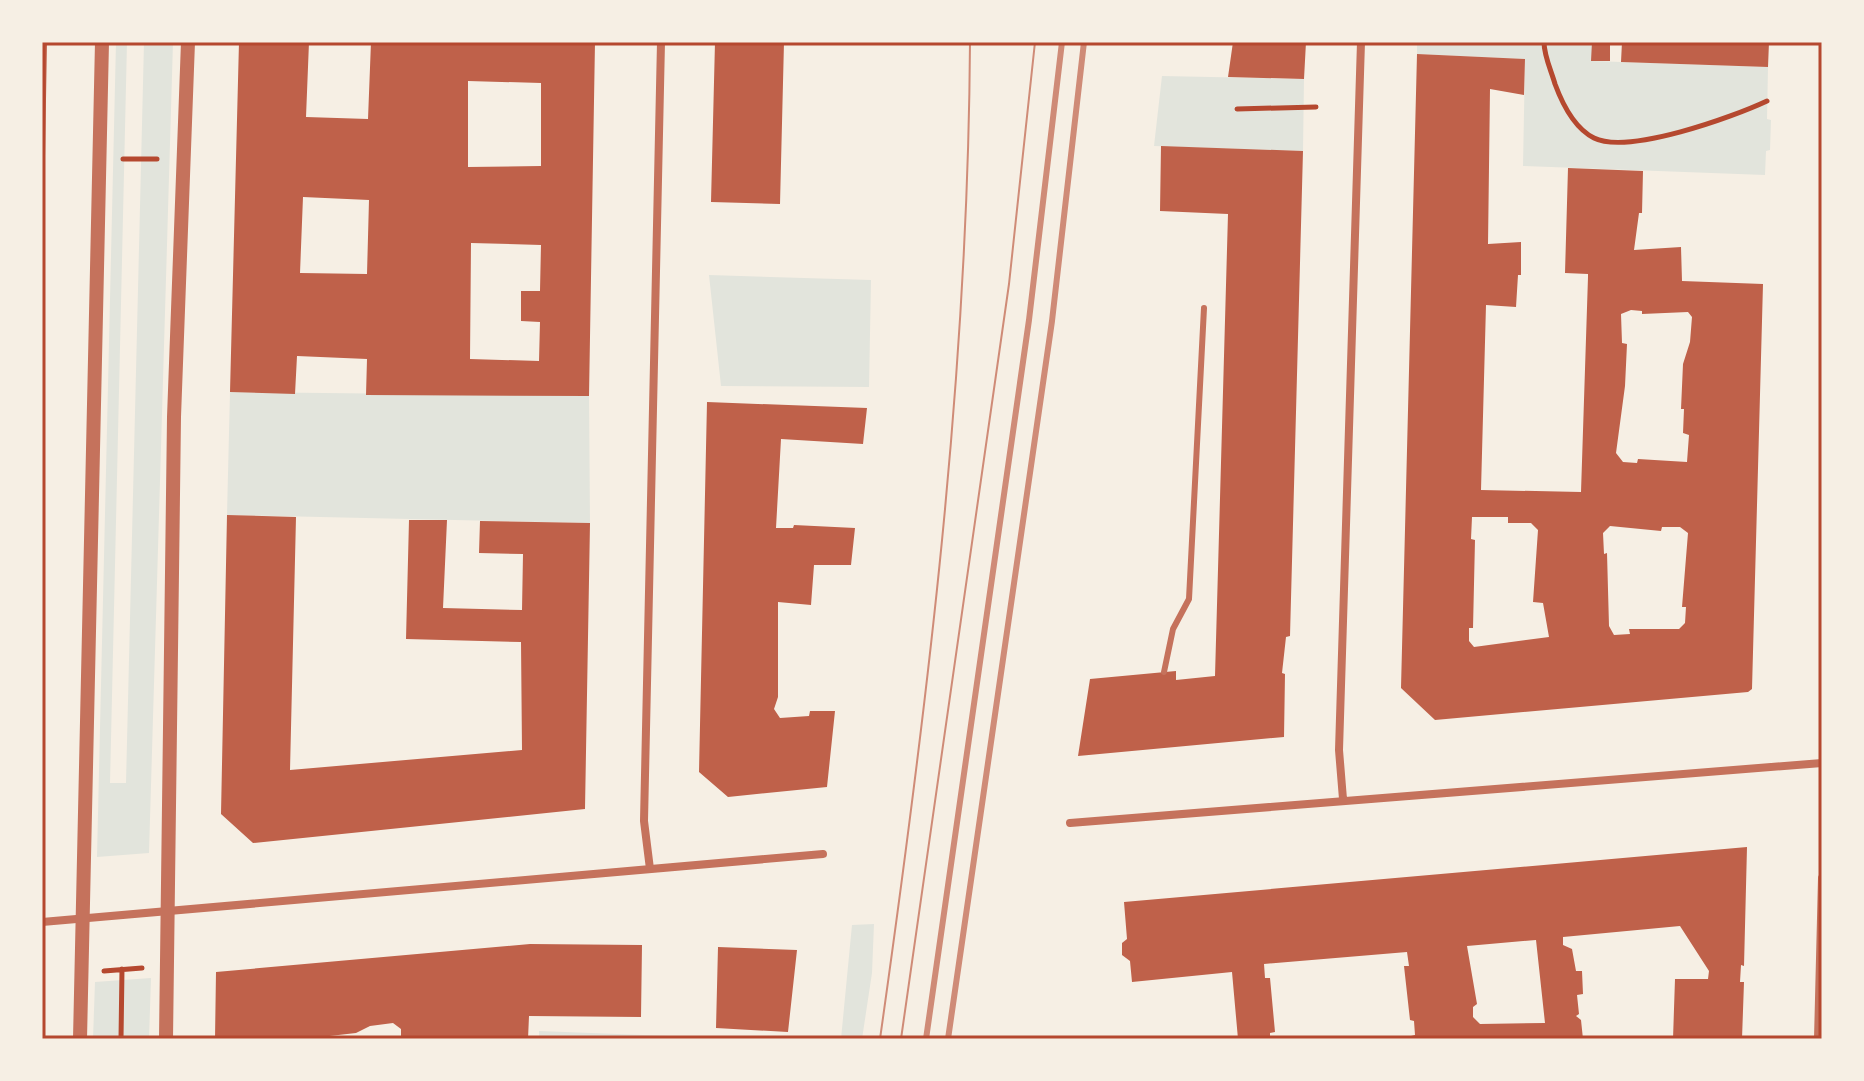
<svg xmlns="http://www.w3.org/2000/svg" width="1864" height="1081" font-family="Barlow,sans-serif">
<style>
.green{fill:#e2e4dc}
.building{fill:#bf614a;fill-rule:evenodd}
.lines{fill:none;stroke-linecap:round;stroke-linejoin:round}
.path{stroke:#b5482f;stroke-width:5}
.service{stroke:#c5725c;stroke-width:6}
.minor{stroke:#c5725c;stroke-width:8}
.tertiary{stroke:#c5725c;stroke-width:14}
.tram{stroke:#cf8b77;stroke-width:2}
.rail{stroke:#cf8b77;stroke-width:6}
.neatline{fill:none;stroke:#b5482f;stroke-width:3}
</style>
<rect width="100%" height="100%" fill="#f6efe4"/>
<path class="green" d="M 116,42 L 127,42 L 110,783 L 126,783 L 144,42 L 173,42 L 149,853 L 97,857 Z
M 1417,42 L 1592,42 L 1592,61 L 1768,67 L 1767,119 L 1771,120 L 1770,150 L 1766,151 L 1765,175 L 1523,166 L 1525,59 L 1417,54 Z
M 1162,76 L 1304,79 L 1303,151 L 1154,146 Z
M 709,275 L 871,280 L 869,387 L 721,386 Z
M 230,392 L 589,396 L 590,523 L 227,515 Z
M 874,924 L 872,973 L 862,1039 L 841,1039 L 852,925 Z
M 151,978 L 149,1039 L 93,1039 L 95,982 Z
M 539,1031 L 669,1036 L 669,1039 L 539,1039 Z"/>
<path class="building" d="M 42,42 L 47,42 L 45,156 L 42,156 Z
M 239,42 L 309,42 L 306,117 L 368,119 L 371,42 L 595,42 L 589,396 L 366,395 L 367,359 L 297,356 L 295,394 L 230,392 ZM 468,81 L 541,83 L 541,166 L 468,167 ZM 303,197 L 369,200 L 367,274 L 300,273 ZM 471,243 L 541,245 L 540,291 L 521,291 L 521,321 L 540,322 L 539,361 L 470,359 Z
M 715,42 L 784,42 L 780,204 L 711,202 Z
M 1233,42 L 1306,42 L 1304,79 L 1228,77 Z
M 1592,42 L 1610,42 L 1610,61 L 1591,61 Z
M 1622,42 L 1769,42 L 1768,67 L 1621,62 Z
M 1417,54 L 1525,59 L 1524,95 L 1490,89 L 1488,244 L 1521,242 L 1521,275 L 1518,275 L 1516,307 L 1486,305 L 1481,490 L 1581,492 L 1588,277 L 1588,274 L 1565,273 L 1568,168 L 1643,171 L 1642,213 L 1639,213 L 1634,250 L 1681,247 L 1682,281 L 1763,284 L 1752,689 L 1748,692 L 1435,720 L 1401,688 ZM 1631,310 L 1642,311 L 1642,314 L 1688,312 L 1692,317 L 1690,342 L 1683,364 L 1681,409 L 1684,409 L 1683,433 L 1689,435 L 1687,462 L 1638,459 L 1637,463 L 1623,462 L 1616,453 L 1625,386 L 1627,344 L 1622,343 L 1621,314 ZM 1472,517 L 1508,517 L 1508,523 L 1531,523 L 1538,530 L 1533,602 L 1543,603 L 1549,637 L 1474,647 L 1469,641 L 1469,628 L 1473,628 L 1475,540 L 1471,539 ZM 1610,526 L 1661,531 L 1662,527 L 1680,527 L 1688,533 L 1682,607 L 1686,607 L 1685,623 L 1679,629 L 1629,629 L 1630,634 L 1614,635 L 1609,626 L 1607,553 L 1604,554 L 1603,533 Z
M 1161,146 L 1303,151 L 1290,636 L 1286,637 L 1282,673 L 1285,674 L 1284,737 L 1078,756 L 1090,679 L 1176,671 L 1176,680 L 1215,676 L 1228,214 L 1160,211 Z
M 707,402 L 867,408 L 863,444 L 781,439 L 776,528 L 793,528 L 794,525 L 855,528 L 851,565 L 814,565 L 811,605 L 778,602 L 778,697 L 774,709 L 780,718 L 809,716 L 810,711 L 835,711 L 827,787 L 728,797 L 699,772 Z
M 227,515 L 296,517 L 290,770 L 522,750 L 521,642 L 406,639 L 409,520 L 447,520 L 443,608 L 522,610 L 523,554 L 479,553 L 480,521 L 590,523 L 585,809 L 253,843 L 221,814 Z
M 1747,847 L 1744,966 L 1741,965 L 1740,982 L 1744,982 L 1742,1039 L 1673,1039 L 1675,979 L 1708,979 L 1709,971 L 1680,926 L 1563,937 L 1563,945 L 1572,949 L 1576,971 L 1582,971 L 1583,994 L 1577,995 L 1579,1014 L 1576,1016 L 1581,1020 L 1583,1039 L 1399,1039 L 1415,1035 L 1414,1021 L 1410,1020 L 1404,966 L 1409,966 L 1407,952 L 1264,964 L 1265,978 L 1270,978 L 1275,1032 L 1270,1033 L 1270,1039 L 1238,1039 L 1232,972 L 1132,982 L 1130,961 L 1122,955 L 1122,943 L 1127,939 L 1124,902 ZM 1536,940 L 1545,1023 L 1480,1024 L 1473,1017 L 1473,1007 L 1477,1004 L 1467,946 Z
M 530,944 L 642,945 L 641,1017 L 529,1016 L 528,1039 L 401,1039 L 401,1029 L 393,1023 L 370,1026 L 356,1033 L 303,1039 L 215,1039 L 216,972 Z
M 718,947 L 797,950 L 788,1032 L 716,1028 Z"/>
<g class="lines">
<path class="path" d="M 1544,42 C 1544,56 1551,70 1555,84 C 1562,103 1574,128 1594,138 C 1628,155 1733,117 1767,101
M 1237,109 L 1316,107
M 123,159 L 157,159
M 104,971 L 142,968
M 121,1039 L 122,969"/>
<path class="service" d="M 1164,672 L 1173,629 L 1189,599 L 1204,308"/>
<path class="minor" d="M 1343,799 L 1339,750 L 1361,42
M 1070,823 L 1822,763
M 650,869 L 644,821 L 661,42
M 42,922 L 823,854
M 1818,1039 L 1822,878"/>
<path class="tertiary" d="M 80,1039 L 102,42
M 166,1039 L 174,417 L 188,42"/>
<path class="tram" d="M 880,1039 C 927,707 968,377 970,42
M 901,1039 L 1009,284 L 1035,42"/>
<path class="rail" d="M 926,1039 L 1029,320 L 1062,42
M 948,1039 L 1052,321 L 1084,42"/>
</g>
<rect width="1864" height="1081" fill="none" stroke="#f6efe4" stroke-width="88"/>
<rect x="44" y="44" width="1776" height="993" class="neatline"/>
</svg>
